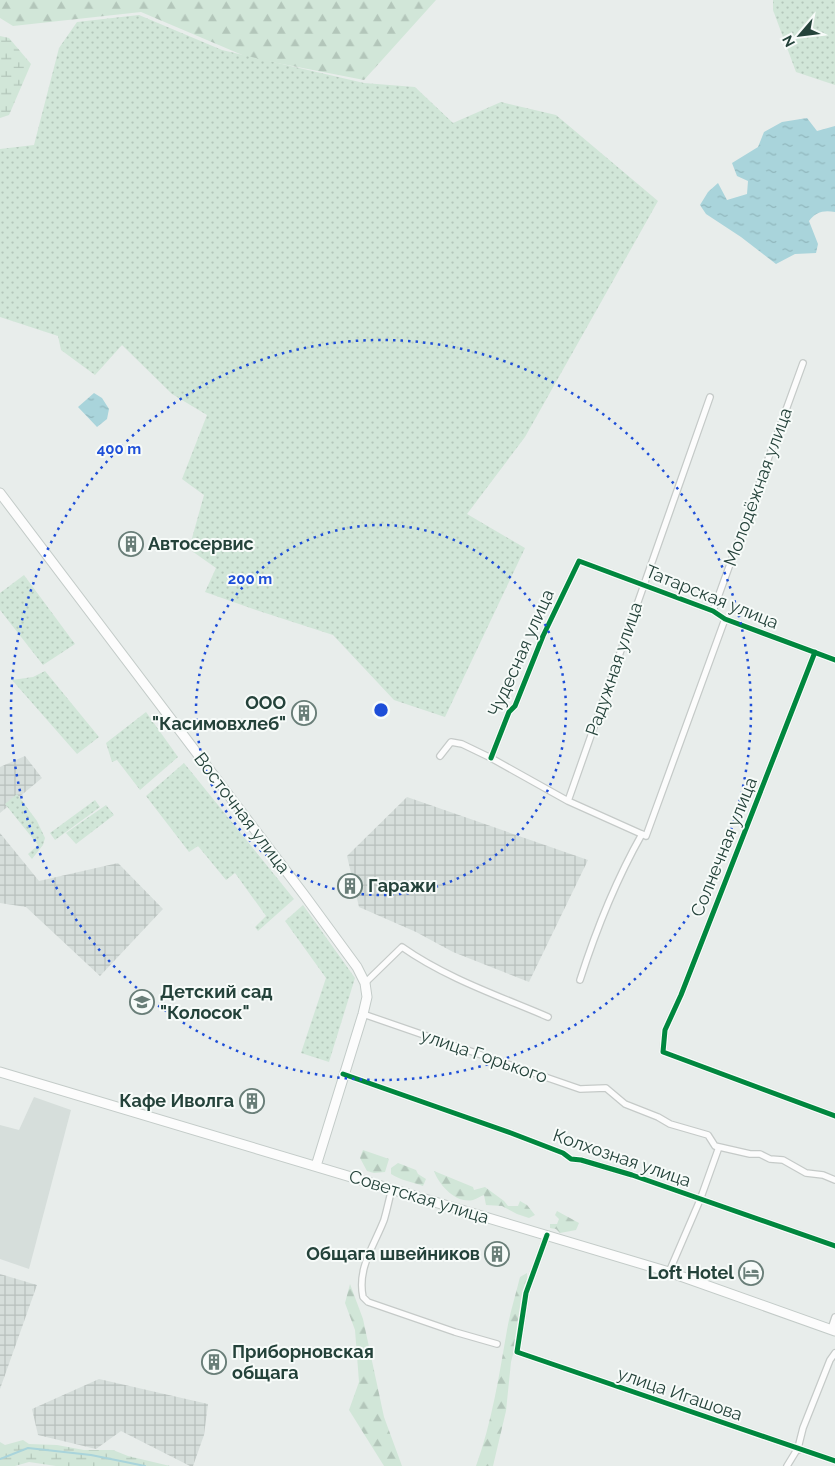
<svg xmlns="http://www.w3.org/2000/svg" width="835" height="1466" font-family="Raleway,sans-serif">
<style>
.built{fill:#d6dedb}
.industrial{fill:url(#industrial-grid)}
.forest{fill:url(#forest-firs)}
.wetland{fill:url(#wetland-marsh)}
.garden{fill:url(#garden-dots)}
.water{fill:url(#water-ripples)}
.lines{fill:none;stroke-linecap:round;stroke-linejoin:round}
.stream{stroke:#a9d4db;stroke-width:2}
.street-casing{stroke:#c5cac8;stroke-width:8}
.secondary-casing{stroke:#c3cbc8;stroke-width:11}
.street{stroke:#fcfcfc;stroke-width:5.5}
.secondary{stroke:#fcfcfc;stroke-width:9}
.cycleway-casing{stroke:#f7fbf9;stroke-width:8}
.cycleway{stroke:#00873e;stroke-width:5}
.ring{fill:none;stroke:#1d4ed8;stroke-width:2.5;stroke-dasharray:2.5 5}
.labels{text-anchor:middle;stroke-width:4;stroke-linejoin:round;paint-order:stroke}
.street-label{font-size:18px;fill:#24423a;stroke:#f7fbf9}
.poi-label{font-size:18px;font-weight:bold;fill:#24423a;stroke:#f7fbf9;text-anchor:start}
.centre{fill:#1d4ed8;stroke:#f7fbf9;stroke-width:2.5}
.ring-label{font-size:15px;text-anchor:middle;font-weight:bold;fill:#1d4ed8;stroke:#f7fbf9;stroke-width:4;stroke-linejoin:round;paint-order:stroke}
</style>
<defs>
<pattern id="industrial-grid" width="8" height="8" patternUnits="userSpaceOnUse" patternTransform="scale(1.25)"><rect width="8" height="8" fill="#d6dedb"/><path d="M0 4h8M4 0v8" fill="none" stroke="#b8c0bd"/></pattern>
<pattern id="forest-firs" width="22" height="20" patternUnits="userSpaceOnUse" patternTransform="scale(1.25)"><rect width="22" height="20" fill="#d1e6d8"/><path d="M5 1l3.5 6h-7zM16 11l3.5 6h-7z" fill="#b3c6ba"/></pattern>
<pattern id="wetland-marsh" width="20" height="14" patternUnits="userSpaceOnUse" patternTransform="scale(1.25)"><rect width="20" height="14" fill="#d1e6d8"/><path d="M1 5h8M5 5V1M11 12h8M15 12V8" fill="none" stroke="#b3c6ba"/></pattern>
<pattern id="garden-dots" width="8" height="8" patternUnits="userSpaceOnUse" patternTransform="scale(1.25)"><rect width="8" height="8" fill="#d1e6d8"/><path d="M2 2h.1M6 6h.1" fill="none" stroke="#b3c6ba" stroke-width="1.8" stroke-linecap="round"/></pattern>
<pattern id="water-ripples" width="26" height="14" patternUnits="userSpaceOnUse" patternTransform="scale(1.25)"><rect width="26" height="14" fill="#a9d4db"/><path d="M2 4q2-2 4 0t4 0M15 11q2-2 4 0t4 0" fill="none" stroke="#91b7bd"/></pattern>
</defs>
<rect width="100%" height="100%" fill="#e8edeb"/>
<path class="built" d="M 34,1097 L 71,1110 L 29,1269 L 0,1259 L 0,1125 L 19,1130 Z"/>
<path class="industrial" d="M 25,756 L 42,778 L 0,813 L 0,767 Z
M 407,797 L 588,860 L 529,982 L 453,952 L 416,932 L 359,907 L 347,856 Z
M 0,833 L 39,881 L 118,863 L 163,909 L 100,976 L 26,907 L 0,903 Z
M 0,1274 L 37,1285 L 0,1389 Z
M 99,1379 L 208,1404 L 204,1435 L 193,1466 L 190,1466 L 121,1431 L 96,1449 L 38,1435 L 32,1409 Z"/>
<path class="forest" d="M 0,0 L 436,0 L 364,80 L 247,57 L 141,12 L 13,26 L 0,18 Z
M 363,1150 L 389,1159 L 385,1172 L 374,1173 L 367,1171 L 360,1158 Z
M 398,1163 L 416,1170 L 418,1174 L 426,1179 L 423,1186 C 412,1182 400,1180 391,1174 L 391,1168 Z
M 434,1171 L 473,1187 L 474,1190 L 485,1187 L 504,1201 L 508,1206 L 518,1206 L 520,1201 L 527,1205 L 535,1215 L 529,1218 L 517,1214 L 502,1206 L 486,1205 L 484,1195 C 481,1196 476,1199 473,1200 C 456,1204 439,1185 434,1171 Z
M 557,1211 L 579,1223 L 576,1230 L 560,1233 L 556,1229 L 550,1228 L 550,1224 L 557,1224 L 559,1219 L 555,1215 Z
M 527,1273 L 528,1297 L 511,1362 L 506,1411 L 493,1466 L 476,1466 C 492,1422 499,1376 507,1330 C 510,1312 516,1294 520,1277 Z
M 350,1284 L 363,1319 L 384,1417 L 402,1466 L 384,1466 L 349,1410 L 359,1382 L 355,1330 L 345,1303 Z"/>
<path class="wetland" d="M 0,36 L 9,38 L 31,64 L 9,115 L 0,118 Z
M 23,1440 L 29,1444 L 57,1445 L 84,1450 L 113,1450 L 128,1456 L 170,1466 L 56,1466 L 29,1462 L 15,1466 L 0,1466 L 0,1442 L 5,1445 Z"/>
<path class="garden" d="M 773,0 L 835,0 L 835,85 L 796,72 L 773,10 Z
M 139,15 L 222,50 L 364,83 L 415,87 L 453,123 L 501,102 L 556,115 L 658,201 L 525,437 L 467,514 L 525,548 L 445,717 L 394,700 L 333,635 L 256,610 L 205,592 L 216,568 L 189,549 L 204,495 L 182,479 L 207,415 L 172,394 L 122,345 L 95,375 L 61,350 L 58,336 L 0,317 L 0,149 L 34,145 L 59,48 L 77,22 Z
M 24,575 L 75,644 L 43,665 L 0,610 L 0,593 Z
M 45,671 L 99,737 L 77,754 L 12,680 L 33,677 Z
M 146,712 L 178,757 L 140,790 L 117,760 L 112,762 L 106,743 Z
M 184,763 L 294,899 L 258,931 L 255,927 L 266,916 L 235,873 L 226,880 L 198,846 L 189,852 L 146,796 Z
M 17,794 L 37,821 L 45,838 L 43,845 L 32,859 L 28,854 L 38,845 L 5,804 Z
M 95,800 L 100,807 L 55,840 L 50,833 Z
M 106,805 L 114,815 L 76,844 L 66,833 Z
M 303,905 L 355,978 L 329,1062 L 301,1053 L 326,978 L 285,921 Z"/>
<path class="water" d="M 807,118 L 817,131 L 835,126 L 835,212 C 823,210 816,212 809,221 L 818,244 L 816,253 L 795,254 L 776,264 L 741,237 L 706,214 L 700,205 L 708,192 L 718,183 L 727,200 L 747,194 L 748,181 L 737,176 L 732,163 L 758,147 L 764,132 L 782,122 Z
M 94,393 L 102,398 L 109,409 L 107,419 L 97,427 L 78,407 Z"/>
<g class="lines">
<path class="stream" d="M 0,1459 L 28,1448 L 91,1455 L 145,1466"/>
<defs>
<path id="street" d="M 713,611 L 803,363
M 815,652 L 681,995 L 665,1030 L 663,1052 L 835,1116
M 440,756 L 451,742 L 462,744 L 491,758 L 568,801 L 646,836 L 725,619
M 491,758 L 509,712 L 515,706 L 543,636 L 579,561 L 713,611 L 725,619 L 835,660
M 568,801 L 710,397
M 580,980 C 596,930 616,880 642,834
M 365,983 L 402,947 C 446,978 499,996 548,1017
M 363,1014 L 580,1089 L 606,1088 L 625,1104 L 658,1117 L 670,1124 L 708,1135 L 715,1146 L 750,1154 L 760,1154 L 770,1159 L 783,1160 L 806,1173 L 823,1175 L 835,1180
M 343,1074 L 511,1133 L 563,1153 L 571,1159 L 581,1160 L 632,1175 L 835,1246
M 392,1189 C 389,1199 387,1210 384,1220 C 374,1246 357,1268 363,1297 L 368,1302 L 455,1332 L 497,1344
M 547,1235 L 526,1293 L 517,1352 L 835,1461
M 669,1272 L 700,1200 L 719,1147
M 831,1329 L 835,1317
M 787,1466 L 798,1448 L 803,1428 L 830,1360 L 835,1353"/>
<path id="secondary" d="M 0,493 L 305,896 L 357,967 L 365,983 L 367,997 L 363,1014 L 316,1166
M 0,1072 L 669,1272 L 835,1331"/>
</defs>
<use href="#street" class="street-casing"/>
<use href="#secondary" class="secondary-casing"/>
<use href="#street" class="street"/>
<use href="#secondary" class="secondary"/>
<defs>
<path id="cycleway" d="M 815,652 L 681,995 L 665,1030 L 663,1052 L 835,1116
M 491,758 L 509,712 L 515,706 L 543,636 L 579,561 L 713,611 L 725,619 L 835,660
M 343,1074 L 511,1133 L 563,1153 L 571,1159 L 581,1160 L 632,1175 L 835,1246
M 547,1235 L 526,1293 L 517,1352 L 835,1461"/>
</defs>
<use href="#cycleway" class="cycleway-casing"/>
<use href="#cycleway" class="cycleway"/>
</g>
<g class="ring">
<circle cx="381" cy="710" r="185"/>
<circle cx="381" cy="710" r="370"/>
</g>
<defs>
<symbol id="building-ring" viewBox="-11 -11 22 22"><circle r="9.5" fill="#f7fbf9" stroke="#697e78" stroke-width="1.5"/><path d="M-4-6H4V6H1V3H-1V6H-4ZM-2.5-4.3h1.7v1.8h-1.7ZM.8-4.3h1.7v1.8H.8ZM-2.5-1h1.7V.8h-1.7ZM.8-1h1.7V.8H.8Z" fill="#697e78"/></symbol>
<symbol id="school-ring" viewBox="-11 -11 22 22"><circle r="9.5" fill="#f7fbf9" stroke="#697e78" stroke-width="1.5"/><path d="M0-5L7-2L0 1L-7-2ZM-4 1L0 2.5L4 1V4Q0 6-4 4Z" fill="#697e78"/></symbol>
<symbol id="hotel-ring" viewBox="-11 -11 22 22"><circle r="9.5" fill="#f7fbf9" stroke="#697e78" stroke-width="1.5"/><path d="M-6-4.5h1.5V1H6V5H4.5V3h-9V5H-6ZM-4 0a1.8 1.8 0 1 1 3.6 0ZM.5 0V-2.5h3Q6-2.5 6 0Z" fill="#697e78"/></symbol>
</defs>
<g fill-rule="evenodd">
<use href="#building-ring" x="117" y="530" width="28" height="28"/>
<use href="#building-ring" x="290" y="699" width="28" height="28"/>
<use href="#building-ring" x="336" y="872" width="28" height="28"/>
<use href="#school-ring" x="128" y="988" width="28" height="28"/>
<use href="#building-ring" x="238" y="1087" width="28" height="28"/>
<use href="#building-ring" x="483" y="1240" width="28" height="28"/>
<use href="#hotel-ring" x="737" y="1259" width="28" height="28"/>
<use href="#building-ring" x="200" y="1348" width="28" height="28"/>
</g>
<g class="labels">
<g class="street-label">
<text transform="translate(758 487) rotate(-70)" y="6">Молодёжная улица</text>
<text transform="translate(712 597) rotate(22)" y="6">Татарская улица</text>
<text transform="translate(521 653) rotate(-66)" y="6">Чудесная улица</text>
<text transform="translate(614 669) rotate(-71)" y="6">Радужная улица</text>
<text transform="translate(242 813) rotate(53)" y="6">Восточная улица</text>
<text transform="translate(724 847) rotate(-68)" y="6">Солнечная улица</text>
<text transform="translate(484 1056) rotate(19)" y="6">улица Горького</text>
<text transform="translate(622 1158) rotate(19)" y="6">Колхозная улица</text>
<text transform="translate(419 1197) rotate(17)" y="6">Советская улица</text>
<text transform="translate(680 1394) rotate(19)" y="6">улица Игашова</text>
</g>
<g class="poi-label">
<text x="148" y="550">Автосервис</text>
<text x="286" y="709" text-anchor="end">ООО<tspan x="286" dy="21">"Касимовхлеб"</tspan></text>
<text x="368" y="892">Гаражи</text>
<text x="160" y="998">Детский сад<tspan x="160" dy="21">"Колосок"</tspan></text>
<text x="234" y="1107" text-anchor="end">Кафе Иволга</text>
<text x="480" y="1260" text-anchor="end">Общага швейников</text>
<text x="734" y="1279" text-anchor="end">Loft Hotel</text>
<text x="232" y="1358">Приборновская<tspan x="232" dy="21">общага</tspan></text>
</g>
</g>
<circle cx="381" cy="710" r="8" class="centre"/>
<g class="ring-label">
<text x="119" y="454">400 m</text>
<text x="250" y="584">200 m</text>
</g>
<g transform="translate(800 35) rotate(242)" stroke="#f7fbf9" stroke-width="4" paint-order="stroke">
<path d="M0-4L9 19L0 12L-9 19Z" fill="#24423a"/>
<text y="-8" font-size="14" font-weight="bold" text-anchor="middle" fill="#24423a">N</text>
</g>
</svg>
